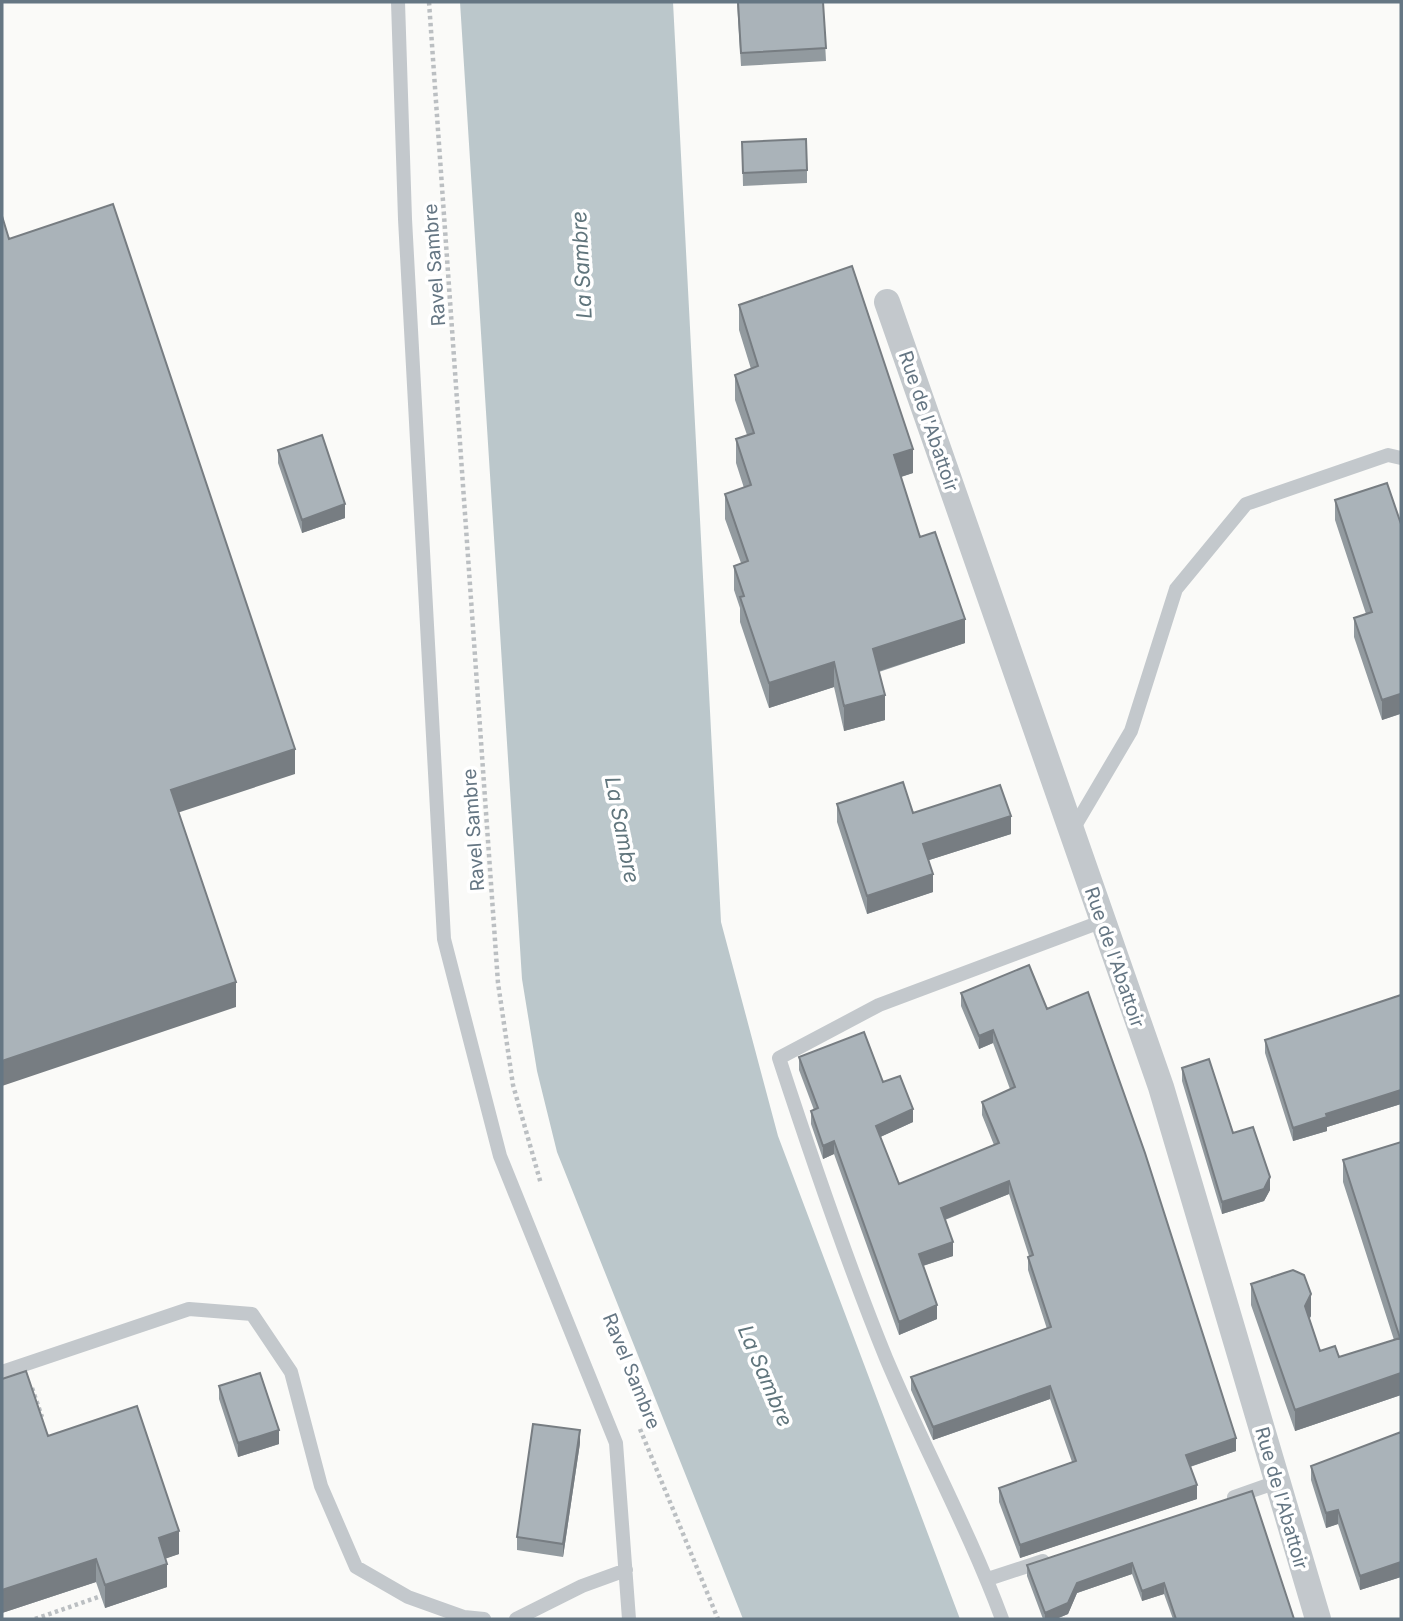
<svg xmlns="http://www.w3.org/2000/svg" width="1403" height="1621" font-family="Inter,sans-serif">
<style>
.water{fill:#bbc7cb}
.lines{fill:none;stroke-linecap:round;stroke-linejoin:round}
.path{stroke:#bbbfc2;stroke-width:4.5;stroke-dasharray:3.5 3.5;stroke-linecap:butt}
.lane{stroke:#c3c8cc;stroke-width:14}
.street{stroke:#c3c8cc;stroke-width:26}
.wall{fill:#929a9f}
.shaded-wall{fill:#777d82}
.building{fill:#aab3b9;stroke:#777d82;stroke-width:2}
.labels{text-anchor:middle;stroke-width:7;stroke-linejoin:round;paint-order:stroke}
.street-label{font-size:19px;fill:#657683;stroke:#fff}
.water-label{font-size:21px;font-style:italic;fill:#60757c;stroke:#fff}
</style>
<rect width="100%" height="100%" fill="#fafaf8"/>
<path class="water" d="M 460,2 L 673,2 L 721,922 L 778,1136 L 960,1619 L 743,1619 L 557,1152 L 537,1071 L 522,979 Z"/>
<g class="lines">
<path class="path" d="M 429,2 L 498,983 L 513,1085 L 541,1184
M 32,1388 L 42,1417
M 640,1429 L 718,1619
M 35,1619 L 104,1595"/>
<path class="lane" d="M 398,2 L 405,219 L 444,939 L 500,1156 L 616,1443 L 629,1619
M 1072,831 L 1131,731 L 1176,589 L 1246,504 L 1388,455 L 1401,458
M 2,1372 L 189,1309 L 252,1314 L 291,1372 L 321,1486 L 356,1567 L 408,1597 L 464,1617 L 484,1619
M 1234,1497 L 1277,1482
M 988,1579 L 1043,1561
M 516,1619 L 582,1586 L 626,1570
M 1002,1619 C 969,1530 923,1446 886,1358 C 846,1260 812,1159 779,1058 L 879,1005 L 1103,921"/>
<path class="street" d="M 887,302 L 1161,1087 L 1318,1619"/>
</g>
<path class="wall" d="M 737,2 L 823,2 L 826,61 L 741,66 Z
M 742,142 L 807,170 L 807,183 L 743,186 Z
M 739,305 L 913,473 L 901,477 L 920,537 L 965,643 L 879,672 L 885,720 L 844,731 L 834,687 L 769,708 L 740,622 L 740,608 L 734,590 L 734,566 L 741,563 L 725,519 L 725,494 L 744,488 L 736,463 L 736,439 L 747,435 L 735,400 L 735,375 L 751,369 L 739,330 Z
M 278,450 L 345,518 L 302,533 L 278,463 Z
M 1335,500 L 1401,524 L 1401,717 L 1400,714 L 1382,720 L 1354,637 L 1354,618 L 1366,614 L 1335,520 Z
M 837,804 L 913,813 L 1011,834 L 929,860 L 933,892 L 867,914 L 837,822 Z
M 961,993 L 1047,1009 L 1236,1451 L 1190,1467 L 1197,1499 L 1020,1558 L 999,1502 L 999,1488 L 1072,1462 L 1050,1399 L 933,1440 L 911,1390 L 911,1377 L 1047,1329 L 1028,1270 L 1028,1257 L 1029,1256 L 1009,1194 L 945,1220 L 953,1256 L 923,1266 L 937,1319 L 899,1335 L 834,1154 L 823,1159 L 811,1124 L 811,1111 L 814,1110 L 799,1070 L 799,1057 L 883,1082 L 913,1122 L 880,1137 L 899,1184 L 994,1145 L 982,1115 L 982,1102 L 1010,1089 L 993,1043 L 979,1049 L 961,1006 Z
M 1401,995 L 1401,1104 L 1327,1127 L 1327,1131 L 1293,1141 L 1265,1053 L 1265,1040 Z
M 1182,1068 L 1233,1133 L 1270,1190 L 1264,1201 L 1222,1214 L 1182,1081 Z
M 1401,1142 L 1401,1395 L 1295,1431 L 1251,1305 L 1251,1284 L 1311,1316 L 1309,1318 L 1320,1351 L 1339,1357 L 1394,1340 L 1343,1182 L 1343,1160 Z
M 2,1379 L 48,1436 L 179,1554 L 166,1558 L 167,1587 L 105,1608 L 96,1582 L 2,1613 Z
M 219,1386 L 279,1444 L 238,1457 L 219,1399 Z
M 1401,1432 L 1401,1577 L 1360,1590 L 1338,1524 L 1326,1528 L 1311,1480 L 1311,1466 Z
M 580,1443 L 563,1557 L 517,1550 L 517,1537 Z
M 1252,1491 L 1294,1619 L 1173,1619 L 1164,1594 L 1142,1601 L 1132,1574 L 1077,1593 L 1068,1614 L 1056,1619 L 1043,1619 L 1027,1576 L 1027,1565 Z"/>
<path class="shaded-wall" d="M 913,449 L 913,473 L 894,479 L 894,455 Z
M 345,504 L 345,518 L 302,533 L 302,520 Z
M 965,619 L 965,643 L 873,673 L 873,649 Z
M 834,662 L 834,687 L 769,708 L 769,683 Z
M 1400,694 L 1400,714 L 1382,720 L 1382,700 Z
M 885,695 L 885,720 L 844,731 L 844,706 Z
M 295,749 L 295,774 L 171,815 L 171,790 Z
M 1011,816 L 1011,834 L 923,862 L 923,844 Z
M 933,874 L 933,892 L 867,914 L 867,896 Z
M 236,982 L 236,1007 L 2,1086 L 2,1061 Z
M 993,1030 L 993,1043 L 979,1049 L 979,1036 Z
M 1401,1090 L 1401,1104 L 1327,1127 L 1327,1131 L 1293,1141 L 1293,1128 L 1326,1114 Z
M 913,1109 L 913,1122 L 876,1139 L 876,1126 Z
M 834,1141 L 834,1154 L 823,1159 L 823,1146 Z
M 1270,1177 L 1270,1190 L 1264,1201 L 1222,1214 L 1222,1202 Z
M 1009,1181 L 1009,1194 L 941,1221 L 941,1208 Z
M 953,1242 L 953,1256 L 919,1267 L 919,1254 Z
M 1311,1294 L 1311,1316 L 1305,1328 L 1305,1306 Z
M 937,1305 L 937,1319 L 899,1335 L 899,1322 Z
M 1401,1373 L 1401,1395 L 1295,1431 L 1295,1410 Z
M 1050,1386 L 1050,1399 L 933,1440 L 933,1427 Z
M 279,1430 L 279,1444 L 238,1457 L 238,1443 Z
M 580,1430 L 580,1443 L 563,1557 L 563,1544 Z
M 1236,1438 L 1236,1451 L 1186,1468 L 1186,1455 Z
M 1197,1485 L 1197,1499 L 1020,1558 L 1020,1545 Z
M 1338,1510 L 1338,1524 L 1326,1528 L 1326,1513 Z
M 179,1531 L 179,1554 L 159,1561 L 159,1538 Z
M 96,1559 L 96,1582 L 2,1613 L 2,1590 Z
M 1401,1562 L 1401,1577 L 1360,1590 L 1360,1576 Z
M 1132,1563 L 1132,1574 L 1077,1593 L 1068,1614 L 1056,1619 L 1045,1619 L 1045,1613 L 1077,1583 Z
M 167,1564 L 167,1587 L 105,1608 L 105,1585 Z
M 1164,1583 L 1164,1594 L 1142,1601 L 1142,1591 Z"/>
<path class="building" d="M 738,2 L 823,2 L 826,48 L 741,53 Z
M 806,139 L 807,170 L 743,173 L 742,142 Z
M 113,204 L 295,749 L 171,790 L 236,982 L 2,1061 L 2,216 L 9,239 Z
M 852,266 L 913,449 L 894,455 L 920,537 L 935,532 L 965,619 L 873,649 L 885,695 L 844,706 L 834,662 L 769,683 L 740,597 L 744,596 L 734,566 L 748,561 L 725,494 L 751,485 L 736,439 L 754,433 L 735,375 L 758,366 L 739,305 Z
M 322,435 L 345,504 L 302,520 L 278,450 Z
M 1387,483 L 1401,524 L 1401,698 L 1400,694 L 1382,700 L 1354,618 L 1372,612 L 1335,500 Z
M 903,782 L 913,813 L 1000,785 L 1011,816 L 923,844 L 933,874 L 867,896 L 837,804 Z
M 1029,965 L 1047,1009 L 1088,992 L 1145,1153 L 1236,1438 L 1186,1455 L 1197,1485 L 1020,1545 L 999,1488 L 1076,1461 L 1050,1386 L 933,1427 L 911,1377 L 1051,1327 L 1028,1257 L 1033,1255 L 1009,1181 L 941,1208 L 953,1242 L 919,1254 L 937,1305 L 899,1322 L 834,1141 L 823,1146 L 811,1111 L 818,1108 L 799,1057 L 864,1032 L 883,1082 L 900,1076 L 913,1109 L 876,1126 L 899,1184 L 999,1143 L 982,1102 L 1015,1087 L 993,1030 L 979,1036 L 961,993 Z
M 1401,995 L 1401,1090 L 1326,1114 L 1327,1117 L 1293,1128 L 1265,1040 Z
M 1209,1059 L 1233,1133 L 1253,1127 L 1270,1177 L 1264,1189 L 1222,1202 L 1182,1068 Z
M 1401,1142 L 1401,1373 L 1295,1410 L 1251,1284 L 1293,1270 L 1304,1275 L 1311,1294 L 1305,1306 L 1320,1351 L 1335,1346 L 1339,1357 L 1400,1338 L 1343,1160 Z
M 26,1371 L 48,1436 L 137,1406 L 179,1531 L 159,1538 L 167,1564 L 105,1585 L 96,1559 L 2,1590 L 2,1379 Z
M 260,1373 L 279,1430 L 238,1443 L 219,1386 Z
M 533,1424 L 580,1430 L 563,1544 L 517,1537 Z
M 1401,1432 L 1401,1562 L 1360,1576 L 1338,1510 L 1326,1513 L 1311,1466 Z
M 1252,1491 L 1294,1619 L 1176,1619 L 1164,1583 L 1142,1591 L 1132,1563 L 1077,1583 L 1068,1603 L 1045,1613 L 1027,1565 Z"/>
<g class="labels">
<g class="street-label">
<text transform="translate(434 265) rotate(-94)" y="7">Ravel Sambre</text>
<text transform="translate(929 421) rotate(71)" y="7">Rue de l'Abattoir</text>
<text transform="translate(473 830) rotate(-94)" y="7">Ravel Sambre</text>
<text transform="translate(1115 957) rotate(71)" y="7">Rue de l'Abattoir</text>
<text transform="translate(632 1371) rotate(68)" y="7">Ravel Sambre</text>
<text transform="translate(1282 1498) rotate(74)" y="7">Rue de l'Abattoir</text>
</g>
<g class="water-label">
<text transform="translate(582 265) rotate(-93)" y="7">La Sambre</text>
<text transform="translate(622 830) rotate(79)" y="7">La Sambre</text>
<text transform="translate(765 1376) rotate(67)" y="7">La Sambre</text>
</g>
</g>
<rect width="1403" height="1621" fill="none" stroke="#657683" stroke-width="7"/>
</svg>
